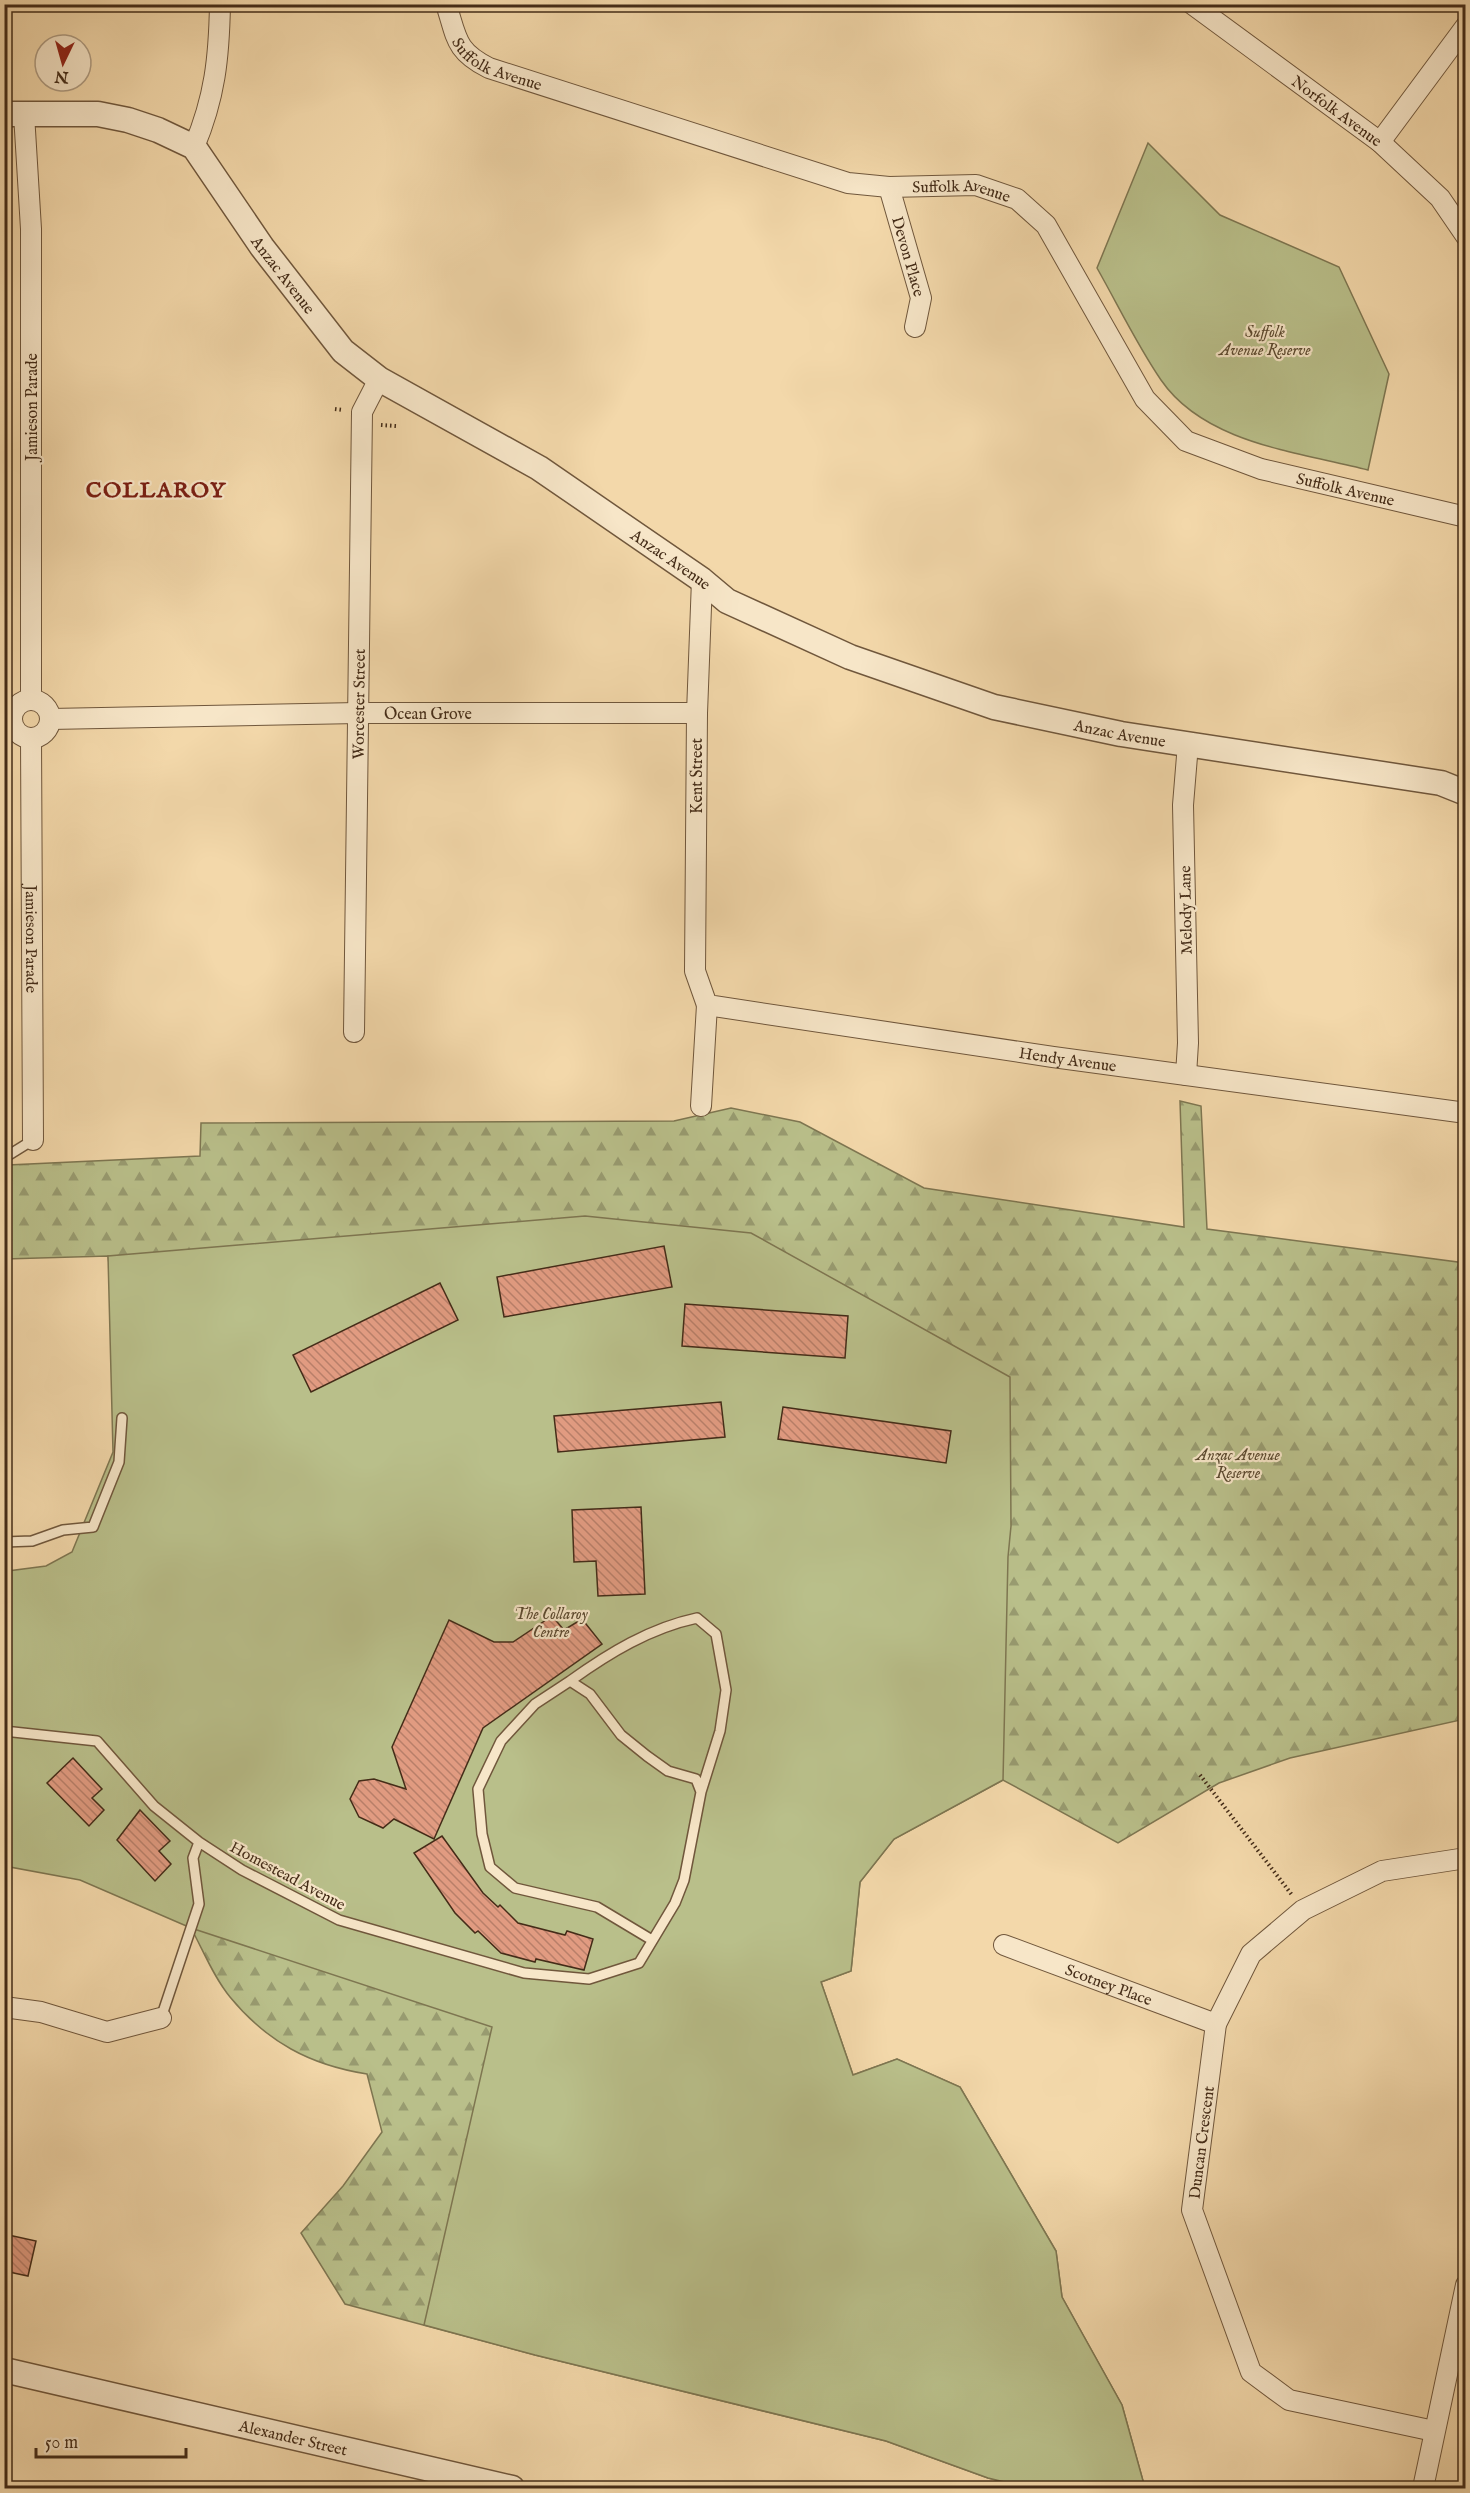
<svg xmlns="http://www.w3.org/2000/svg" width="1470" height="2493" font-family="'IM FELL English',serif">
<style>
.forest{fill:url(#forest-firs);stroke:#7e7651;stroke-width:1.5}
.green{fill:#b9bf8a;stroke:#7e7651;stroke-width:1.5}
.building{fill:url(#building-back-hatch);stroke:#442c18;stroke-width:1.5}
.lines{fill:none;stroke-linecap:round;stroke-linejoin:round}
.service-casing{stroke:#70573c;stroke-width:12}
.minor-casing{stroke:#70573c;stroke-width:22}
.tertiary-casing{stroke:#70573c;stroke-width:27}
.path{stroke:#442c18;stroke-width:4;stroke-dasharray:1.5 3;stroke-linecap:butt}
.service{stroke:#f7e6c8;stroke-width:9}
.minor{stroke:#f7e6c8;stroke-width:20}
.tertiary{stroke:#f7e6c8;stroke-width:24}
.labels{text-anchor:middle;stroke-width:4.5;stroke-linejoin:round;paint-order:stroke}
.street-label{font-size:16px;fill:#442c18;stroke:#f7e6c8}
.park-label{font-size:16px;font-style:italic;fill:#5b492f;stroke:#f7e6c8}
.district-label{font-size:22px;font-weight:bold;letter-spacing:1.5px;fill:#7a1f14;stroke:#f7e6c8}
</style>
<defs>
<pattern id="forest-firs" width="22" height="20" patternUnits="userSpaceOnUse" patternTransform="scale(1.5)"><rect width="22" height="20" fill="#b9bf8a"/><path d="M5 1l3.5 6h-7zM16 11l3.5 6h-7z" fill="#989b70"/></pattern>
<pattern id="building-back-hatch" width="6" height="6" patternUnits="userSpaceOnUse" patternTransform="scale(1.5)"><rect width="6" height="6" fill="#e19b81"/><path d="M-1 5l2 2M0 0l6 6M5-1l2 2" fill="none" stroke="#b87f69"/></pattern>
</defs>
<rect width="100%" height="100%" fill="#f3d8aa"/>
<filter id="stains"><feTurbulence type="fractalNoise" baseFrequency=".00333" numOctaves="4"/><feColorMatrix values="0 0 0 0 .2 0 0 0 0 .09 0 0 0 0 .02 0 0 0 .5 -.17"/></filter>
<radialGradient id="worn" r=".72"><stop offset=".6" stop-color="#630" stop-opacity="0"/><stop offset="1" stop-color="#630" stop-opacity=".3"/></radialGradient>
<path class="forest" d="M 1180,1101 L 1201,1106 L 1207,1229 L 1465,1263 L 1465,1719 L 1290,1758 L 1219,1783 L 1118,1843 L 1003,1780 L 894,1839 L 860,1882 L 851,1971 L 821,1982 L 853,2075 L 897,2059 L 960,2087 L 1056,2251 L 1062,2297 L 1122,2405 L 1145,2488 L 1029,2488 L 988,2478 L 886,2441 L 535,2355 L 345,2304 L 301,2233 L 343,2186 L 382,2132 L 367,2074 C 310,2065 267,2042 230,1997 C 214,1978 203,1950 191,1928 L 108,1256 L 5,1259 L 8,1165 L 200,1156 L 201,1123 L 674,1121 L 731,1108 L 800,1122 L 924,1188 L 1184,1227 Z"/>
<path class="green" d="M 1148,143 L 1220,215 L 1339,267 L 1389,374 L 1368,470 C 1299,452 1205,444 1161,380 C 1137,345 1118,305 1097,268 Z
M 585,1216 L 751,1233 L 1010,1377 L 1011,1526 L 1008,1557 L 1003,1780 L 894,1839 L 860,1882 L 851,1971 L 821,1982 L 853,2075 L 897,2059 L 960,2087 L 1056,2251 L 1062,2297 L 1122,2405 L 1145,2488 L 1029,2488 L 988,2478 L 886,2441 L 535,2355 L 424,2325 L 492,2027 L 191,1928 L 80,1880 L 10,1867 L 4,1752 L 8,1571 L 46,1566 L 72,1552 L 113,1452 L 108,1256 Z"/>
<path class="building" d="M 664,1246 L 672,1287 L 504,1317 L 497,1277 Z
M 440,1283 L 458,1320 L 311,1392 L 293,1355 Z
M 685,1304 L 848,1316 L 845,1358 L 682,1346 Z
M 721,1402 L 725,1437 L 558,1452 L 554,1416 Z
M 783,1407 L 951,1431 L 946,1463 L 778,1439 Z
M 641,1507 L 645,1594 L 598,1596 L 596,1561 L 574,1562 L 572,1510 Z
M 552,1616 L 564,1630 L 582,1619 L 602,1644 L 483,1728 L 434,1839 L 394,1819 L 383,1828 L 359,1817 L 350,1799 L 359,1781 L 374,1779 L 406,1789 L 392,1747 L 449,1620 L 494,1642 L 513,1642 Z
M 73,1758 L 102,1789 L 92,1798 L 104,1810 L 89,1826 L 47,1783 Z
M 140,1810 L 170,1841 L 159,1851 L 171,1864 L 155,1881 L 117,1840 Z
M 442,1836 L 483,1893 L 498,1907 L 500,1905 L 518,1923 L 565,1935 L 567,1931 L 593,1939 L 584,1970 L 536,1959 L 535,1962 L 501,1953 L 478,1931 L 475,1933 L 455,1913 L 414,1853 Z
M 4,2234 L 36,2241 L 28,2276 L 4,2271 Z"/>
<g class="lines">
<defs>
<path id="service" d="M 4,1158 L 33,1140
M 4,1542 L 32,1541 L 63,1530 L 93,1527 L 119,1462 L 122,1418
M 570,1681 C 609,1653 650,1628 697,1618 L 716,1634 L 726,1690 L 720,1731 L 701,1792
M 4,1731 L 97,1741 L 154,1806 L 199,1842 L 242,1870 L 339,1920 L 524,1973 L 589,1979 L 639,1963 L 675,1903 L 684,1880 L 701,1792 L 696,1779 L 668,1771 L 647,1756 L 621,1735 L 590,1694 L 570,1681 L 535,1704 L 501,1741 L 478,1789 L 482,1834 L 490,1867 L 515,1888 L 597,1907 L 652,1940
M 161,2018 L 199,1904 L 193,1858 L 199,1842"/>
<g id="minor">
<path id="s1" d="M 446,4 C 457,38 455,51 489,68 L 848,183 L 889,187 L 976,185 L 1017,199 L 1046,225 L 1145,399 L 1186,441 L 1261,469 L 1466,517"/>
<path id="s2" d="M 1192,4 L 1380,142 L 1440,198 L 1466,236"/>
<path d="M 24,114 L 31,229 L 31,700"/>
<path d="M 1380,142 L 1466,26"/>
<path d="M 194,147 C 215,97 219,58 220,4"/>
<path id="s3" d="M 889,187 L 921,298 L 915,327"/>
<path id="s4" d="M 702,580 L 697,713 L 695,971 L 707,1005 L 1053,1057 L 1466,1113"/>
<circle cx="31" cy="719" r="19"/>
<path id="s5" d="M 50,719 L 358,713 L 697,713"/>
<path id="s6" d="M 31,738 L 33,1140"/>
<path id="s7" d="M 354,1032 L 362,412 L 379,379"/>
<path d="M 1186,1075 L 1188,1043 L 1183,805 L 1188,744"/>
<path d="M 701,1106 L 707,1005"/>
<path id="s8" d="M 1004,1945 L 1216,2024"/>
<path d="M 4,2007 L 41,2012 L 107,2032 L 161,2018"/>
<path id="s9" d="M 1434,2431 L 1289,2400 L 1251,2372 L 1192,2210 L 1216,2024 L 1251,1954 L 1303,1910 L 1382,1871 L 1466,1858"/>
<path d="M 1423,2488 L 1466,2285"/>
</g>
<g id="tertiary">
<path id="s10" d="M 4,114 L 98,114 L 128,120 L 158,130 L 194,147 L 262,247 L 343,351 L 379,379 L 539,468 L 702,580 L 727,601 L 850,657 L 994,707 L 1121,734 L 1441,783 L 1466,793"/>
<path id="s11" d="M 4,2370 L 512,2488"/>
</g>
</defs>
<use href="#service" class="service-casing"/>
<use href="#minor" class="minor-casing"/>
<use href="#tertiary" class="tertiary-casing"/>
<path class="path" d="M 335,409 L 343,410
M 381,425 L 396,426
M 1200,1775 L 1292,1895"/>
<use href="#service" class="service"/>
<use href="#minor" class="minor"/>
<use href="#tertiary" class="tertiary"/>
</g>
<g class="labels">
<g class="street-label">
<text dy="6" stroke="none"><textPath href="#s1" startOffset="86">Suffolk Avenue</textPath></text>
<text dy="6" stroke="none"><textPath href="#s2" startOffset="180">Norfolk Avenue</textPath></text>
<text dy="6" stroke="none"><textPath href="#s1" startOffset="572">Suffolk Avenue</textPath></text>
<text dy="6" stroke="none"><textPath href="#s3" startOffset="72">Devon Place</textPath></text>
<text dy="6" stroke="none"><textPath href="#s10" startOffset="352">Anzac Avenue</textPath></text>
<text transform="translate(31 407) rotate(-90)" y="6">Jamieson Parade</text>
<text dy="6" stroke="none"><textPath href="#s1" startOffset="1094">Suffolk Avenue</textPath></text>
<text dy="6" stroke="none"><textPath href="#s10" startOffset="838">Anzac Avenue</textPath></text>
<text dy="6" stroke="none"><textPath href="#s7" startOffset="328">Worcester Street</textPath></text>
<text dy="6" stroke="none"><textPath href="#s5" startOffset="378">Ocean Grove</textPath></text>
<text dy="6" stroke="none"><textPath href="#s10" startOffset="1324">Anzac Avenue</textPath></text>
<text transform="translate(696 776) rotate(-90)" y="6">Kent Street</text>
<text transform="translate(1185 910) rotate(-91)" y="6">Melody Lane</text>
<text dy="6" stroke="none"><textPath href="#s6" startOffset="201">Jamieson Parade</textPath></text>
<text dy="6" stroke="none"><textPath href="#s4" startOffset="792">Hendy Avenue</textPath></text>
<text transform="translate(288 1875) rotate(28)" y="6">Homestead Avenue</text>
<text dy="6" stroke="none"><textPath href="#s8" startOffset="112">Scotney Place</textPath></text>
<text dy="6" stroke="none"><textPath href="#s9" startOffset="436">Duncan Crescent</textPath></text>
<text dy="6" stroke="none"><textPath href="#s11" startOffset="297">Alexander Street</textPath></text>
</g>
<g class="park-label">
<text x="1265" y="337">Suffolk<tspan x="1265" dy="18">Avenue Reserve</tspan></text>
<text x="1238" y="1460">Anzac Avenue<tspan x="1238" dy="18">Reserve</tspan></text>
<text x="551" y="1619">The Collaroy<tspan x="551" dy="18">Centre</tspan></text>
</g>
<g class="district-label">
<text x="156" y="497">COLLAROY</text>
</g>
</g>
<rect width="1470" height="2493" fill="none" stroke="#f3d8aa" stroke-width="24"/>
<rect x="6" y="6" width="1458" height="2481" fill="none" stroke="#442c18" stroke-width="3"/>
<rect x="12" y="12" width="1446" height="2469" fill="none" stroke="#442c18" stroke-width="1.5"/>
<g transform="translate(63 63) rotate(185)"><circle r="28" fill="#f7e6c8" stroke="#af9c82" stroke-width="1.5"/>
<path d="M0-4.5L10 22L0 15L-10 22Z" fill="#8f2418"/>
<text y="-9" font-size="16" font-weight="bold" text-anchor="middle" fill="#442c18">N</text>
</g>
<path d="M36 2448v9h150v-9" fill="none" stroke="#442c18" stroke-width="3"/>
<text x="45" y="2448" font-size="18" fill="#442c18" stroke="#f7e6c8" stroke-width="4.5" paint-order="stroke">50 m</text>
<rect width="100%" height="100%" filter="url(#stains)"/>
<rect width="100%" height="100%" fill="url(#worn)"/>
</svg>
